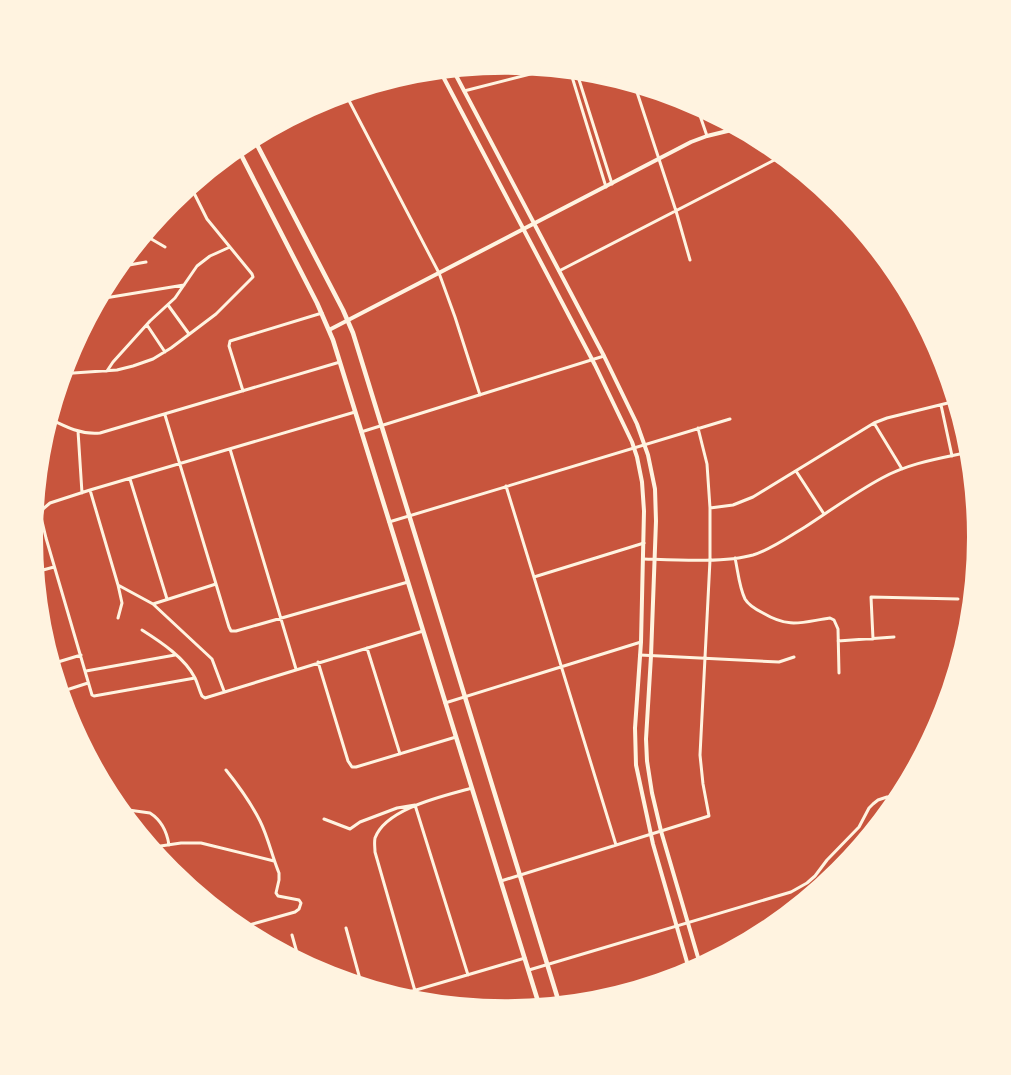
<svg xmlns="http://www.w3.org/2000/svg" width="1011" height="1075" font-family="'DM Sans',sans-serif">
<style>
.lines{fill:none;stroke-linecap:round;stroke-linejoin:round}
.minor{stroke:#fff3e0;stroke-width:3}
.tertiary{stroke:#fff3e0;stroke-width:4}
.primary{stroke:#fff3e0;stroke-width:4.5}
.rim{fill:none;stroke:#fff3e0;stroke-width:8}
</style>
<rect width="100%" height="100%" fill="#c8553d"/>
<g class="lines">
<path class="minor" d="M 569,67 L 606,187
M 575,67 L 612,184
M 633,80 L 676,211 L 690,260
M 344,91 L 439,273 L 455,317 L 480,395
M 464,91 L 562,66
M 695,101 L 707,136
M 141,233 L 165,247
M 112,268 L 146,262
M 559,271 L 786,154
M 168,305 L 189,334
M 86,315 C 93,311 92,303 99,299 L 184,285
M 147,325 L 165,352
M 107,371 L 113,362 L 150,321 L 175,298 L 197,266 L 210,256 L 230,247
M 59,374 L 117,370 L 133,366 L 153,359 L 171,348 L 216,314 L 253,277 L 252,274 L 207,219 L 189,183
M 243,391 L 229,346 L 230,341 L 322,313
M 941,405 L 952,456
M 165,415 L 229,627 L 231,631 L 236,631 L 408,582
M 46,417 C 64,426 80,435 100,433 L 340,362
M 874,423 L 902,469
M 78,431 L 82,493
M 361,432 L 604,356
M 230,449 L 296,669
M 796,471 L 824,514
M 130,479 L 167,599
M 506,486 L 616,845
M 90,490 L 118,585 L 153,604 L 212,659 L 224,691
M 710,508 L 733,505 L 753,497 L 874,423 L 887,418 L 960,400
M 389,522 L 730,419
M 735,558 C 738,571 739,587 745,599 C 749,606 757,610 763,613 C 790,629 802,622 830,618 L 834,620 L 838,629 L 839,673
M 644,559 C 674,560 725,563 753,555 C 772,549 788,537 805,527 C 831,510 856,492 882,478 C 911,462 943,458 974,451
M 32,573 L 54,567
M 534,577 L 644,543
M 153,604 L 216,584
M 118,618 L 122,603 L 118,585
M 142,630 C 161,642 185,658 195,678 C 198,684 199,690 202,696 L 205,698 L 423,631
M 873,639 L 871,597 L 958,599
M 838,641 L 894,637
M 367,648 L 400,754
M 640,655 L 779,662 L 794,657
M 318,662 L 348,761 L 352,767 L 356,767 L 456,737
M 48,665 L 81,655
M 86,671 L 175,655
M 195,678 L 94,696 L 92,695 L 46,538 L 41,517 L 43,509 L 50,503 L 90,490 L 355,412
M 57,693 L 88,683
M 445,703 L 641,642
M 226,770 C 238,785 251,803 260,821 C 268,837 272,856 279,873 L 279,880 L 276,893 L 278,896 L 299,900 L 301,903 L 299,909 L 295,912 L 235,929
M 114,808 L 150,813 C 161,820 167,832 169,845
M 324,819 L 350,829 L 360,822 L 397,808 L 415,805 L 468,975
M 147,848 L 181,843 L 201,843 L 274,861
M 501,881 L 709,816 L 703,784 L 700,755 L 710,560 L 710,508 L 707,464 L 698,428
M 346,928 L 363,990
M 292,935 L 301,967
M 529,970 L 791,892 L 807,883 L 815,876 L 827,860 L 859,827 L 869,808 L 873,804 L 878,800 L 887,797 L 906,796
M 415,991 L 375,852 C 375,848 374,843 375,838 C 386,808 444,796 472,788
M 389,998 L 525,958
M 532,1012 L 541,1009"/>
<path class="tertiary" d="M 451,66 L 604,356 L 637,424 L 648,455 L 655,489 L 656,521 L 651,656 L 646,739 L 647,761 L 652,793 L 661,831 L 702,971
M 438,67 L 595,365 L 632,442 L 637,457 L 642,482 L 644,511 L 641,642 L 635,728 L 636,765 L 653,844 L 691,976
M 238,143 L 249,140 L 347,90
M 329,330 L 691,142 L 707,136 L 744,127"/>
<path class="primary" d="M 252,135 L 343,310 L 353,333 L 561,1009
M 236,145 L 317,303 L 333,340 L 541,1011"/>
</g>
<path d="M0 0H1011V1075H0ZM39 537a466 466 0 1 1 932 0a466 466 0 1 1-932 0Z" fill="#fff3e0" fill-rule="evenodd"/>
<path class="rim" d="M39 537a466 466 0 1 1 932 0a466 466 0 1 1-932 0Z"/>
</svg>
